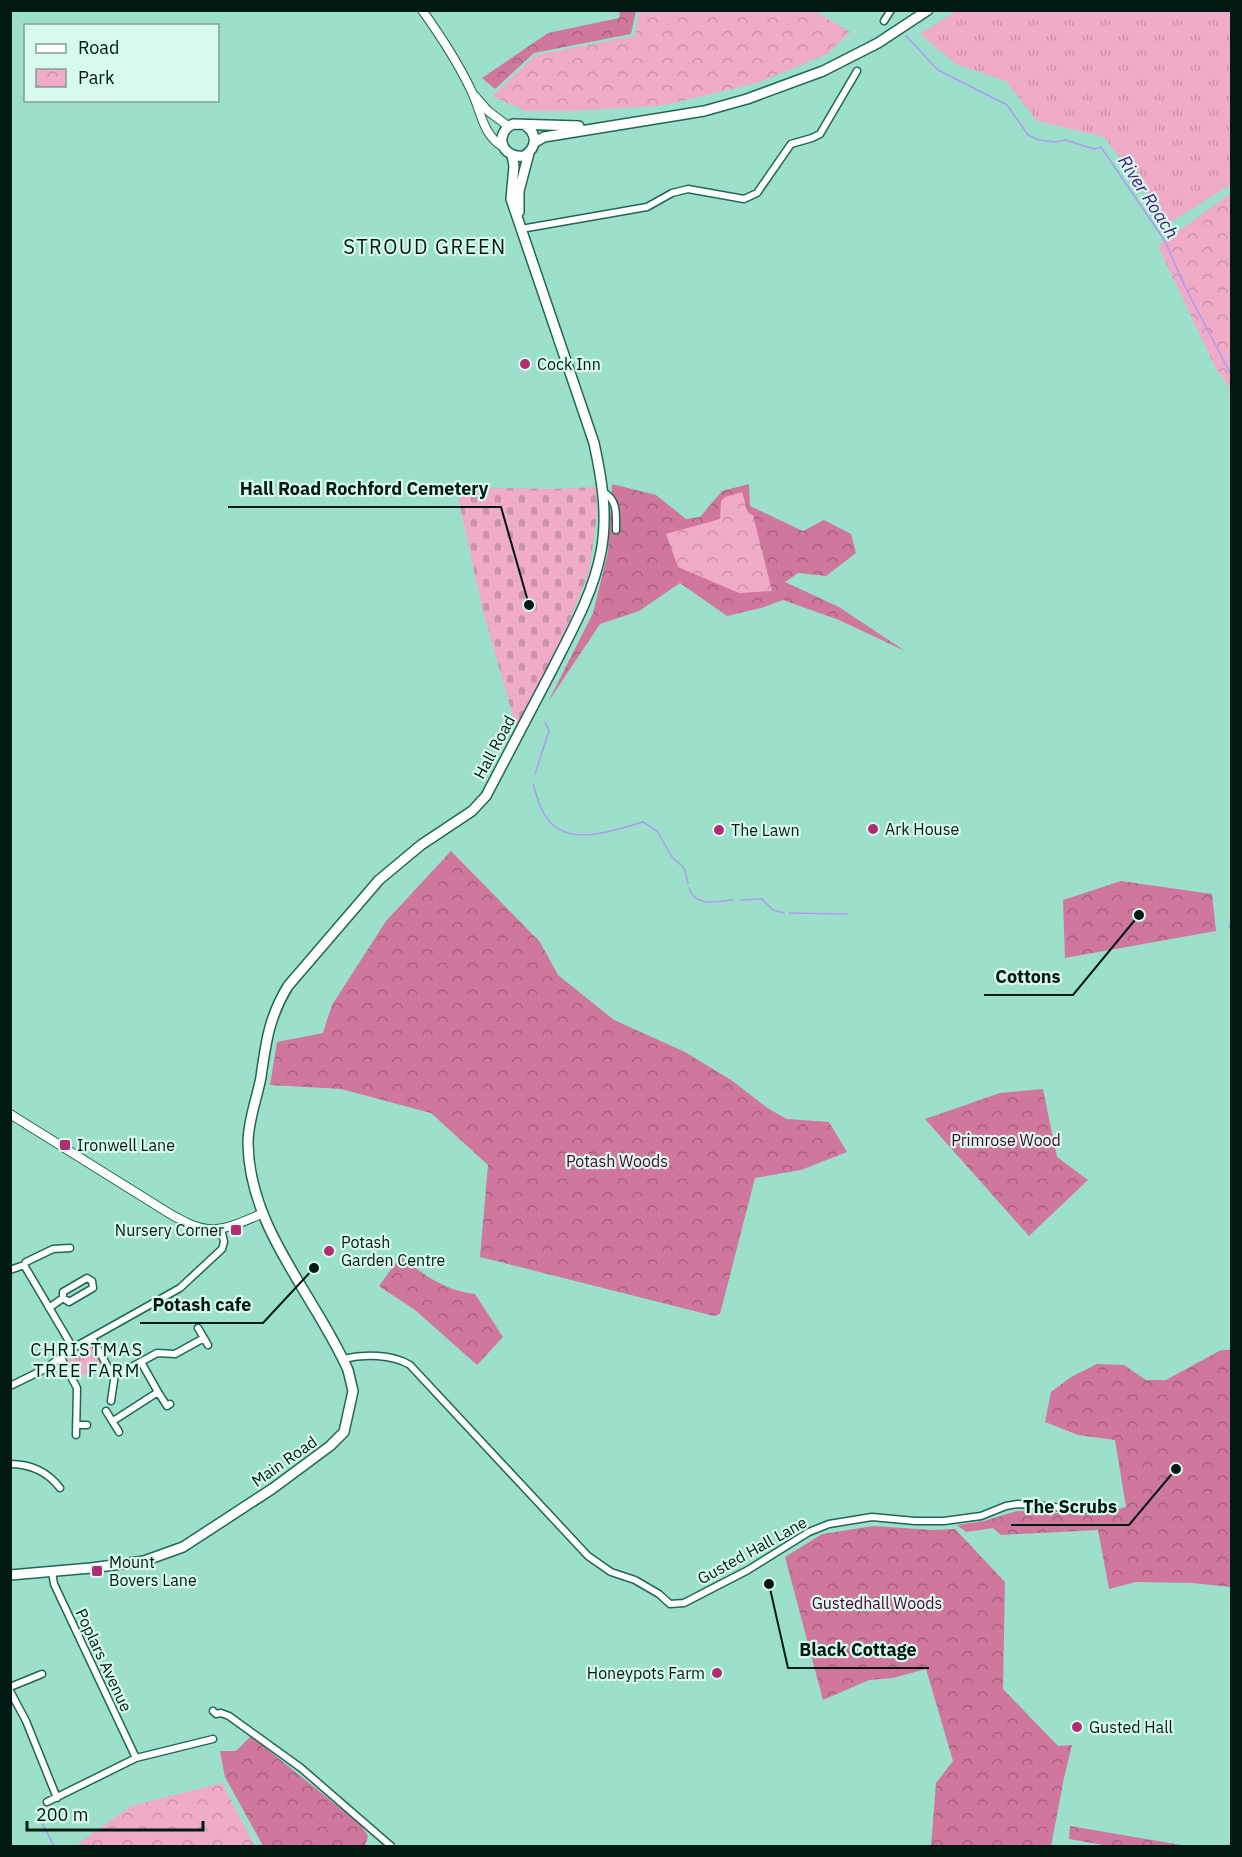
<svg xmlns="http://www.w3.org/2000/svg" width="1242" height="1857" font-family="'IBM Plex Sans',sans-serif">
<style>
.grass{fill:url(#grass-tufts)}
.forest{fill:url(#forest-crowns)}
.cemetery{fill:url(#cemetery-stones)}
.park{fill:url(#park-crowns)}
.lines{fill:none;stroke-linecap:round;stroke-linejoin:round}
.stream{stroke:#ad9cef;stroke-width:1.5}
.minor-casing{stroke:#206755;stroke-width:9}
.tertiary-casing{stroke:#206755;stroke-width:10}
.secondary-casing{stroke:#206755;stroke-width:12}
.minor{stroke:#fff;stroke-width:6}
.tertiary{stroke:#fff;stroke-width:8}
.secondary{stroke:#fff;stroke-width:9}
.poi-dot{fill:#b12c73;stroke:#d8f9ee;stroke-width:2}
.labels{text-anchor:middle;stroke-width:4.5;stroke-linejoin:round;paint-order:stroke}
.poi-label{font-size:16px;fill:#001a13;stroke:#d8f9ee;text-anchor:start}
.street-label{font-size:16px;fill:#001a13;stroke:#d8f9ee}
.park-label{font-size:16px;fill:#520030;stroke:#d8f9ee}
.water-label{font-size:18px;font-style:italic;fill:#401e7e;stroke:#d8f9ee}
.neighbourhood-label{font-size:18px;letter-spacing:1.5px;fill:#001a13;stroke:#d8f9ee}
.quarter-label{font-size:20px;letter-spacing:1.5px;fill:#001a13;stroke:#d8f9ee}
.leader{fill:none;stroke:#001a13;stroke-width:2}
.callout-dot{fill:#001a13;stroke:#d8f9ee;stroke-width:2}
.callout-label{font-size:18px;text-anchor:middle;font-weight:bold;fill:#001a13;stroke:#d8f9ee;stroke-width:4.5;stroke-linejoin:round;paint-order:stroke}
</style>
<defs>
<pattern id="grass-tufts" width="24" height="20" patternUnits="userSpaceOnUse" patternTransform="scale(1.5)"><rect width="24" height="20" fill="#efabc7"/><path d="M3 7l-1-3M5 7V3M7 7l1-3M15 17l-1-3M17 17v-4M19 17l1-3" fill="none" stroke="#cb93aa"/></pattern>
<pattern id="forest-crowns" width="20" height="18" patternUnits="userSpaceOnUse" patternTransform="scale(1.5)"><rect width="20" height="18" fill="#d0779e"/><path d="M2 6a3 3 0 1 1 6 0M12 15a3 3 0 1 1 6 0" fill="none" stroke="#a66180"/></pattern>
<pattern id="cemetery-stones" width="16" height="16" patternUnits="userSpaceOnUse" patternTransform="scale(1.5)"><rect width="16" height="16" fill="#efabc7"/><path d="M2 7V4a2 2 0 0 1 4 0v3zM10 15v-3a2 2 0 0 1 4 0v3z" fill="#cb93aa"/></pattern>
<pattern id="park-crowns" width="20" height="18" patternUnits="userSpaceOnUse" patternTransform="scale(1.5)"><rect width="20" height="18" fill="#efabc7"/><path d="M2 6a3 3 0 1 1 6 0M12 15a3 3 0 1 1 6 0" fill="none" stroke="#cb93aa"/></pattern>
</defs>
<rect width="100%" height="100%" fill="#9ce0cb"/>
<path class="grass" d="M 958,10 L 1231,11 L 1231,184 L 1169,223 L 1104,137 L 1037,121 L 1006,81 L 956,64 L 920,34 Z
M 95,1341 L 106,1362 L 77,1379 L 67,1358 Z"/>
<path class="forest" d="M 620,11 L 636,11 L 631,34 L 534,53 L 495,89 L 482,78 L 548,33 L 619,18 Z
M 612,484 L 656,495 L 686,519 L 700,517 L 722,491 L 749,484 L 750,506 L 803,531 L 824,520 L 851,534 L 856,553 L 826,576 L 798,573 L 785,582 L 839,607 L 905,651 L 839,620 L 783,600 L 761,608 L 727,616 L 680,583 L 639,611 L 600,624 L 548,702 L 593,613 L 608,552 Z
M 451,851 L 540,942 L 558,975 L 614,1020 L 685,1052 L 731,1080 L 769,1109 L 787,1119 L 829,1122 L 847,1152 L 801,1170 L 755,1178 L 720,1314 L 714,1316 L 480,1257 L 488,1165 L 431,1113 L 341,1089 L 270,1085 L 277,1042 L 323,1033 L 332,1005 L 386,921 Z
M 1121,881 L 1212,894 L 1216,931 L 1065,958 L 1063,900 Z
M 1043,1089 L 1057,1157 L 1088,1180 L 1029,1236 L 925,1119 L 1000,1093 Z
M 401,1256 C 423,1275 446,1291 475,1294 L 503,1337 L 477,1365 L 415,1310 L 379,1286 Z
M 1221,1350 L 1231,1350 L 1231,1587 L 1192,1583 L 1136,1582 L 1109,1589 L 1098,1530 L 1001,1535 L 993,1528 L 966,1532 L 957,1525 L 984,1521 L 1017,1511 L 1096,1515 L 1126,1507 L 1115,1440 L 1078,1435 L 1045,1422 L 1051,1392 L 1071,1377 L 1097,1364 L 1124,1365 L 1146,1380 L 1166,1380 Z
M 873,1526 L 933,1530 L 955,1529 L 1005,1582 L 1003,1689 L 1058,1746 L 1072,1745 L 1064,1778 L 1051,1846 L 931,1846 L 936,1783 L 953,1761 L 926,1669 L 893,1678 L 869,1680 L 823,1700 L 785,1557 L 822,1534 Z
M 251,1736 L 361,1825 L 368,1836 L 365,1846 L 263,1846 L 225,1777 L 220,1751 L 236,1751 Z
M 1070,1826 L 1181,1845 L 1184,1846 L 1109,1846 L 1069,1839 Z"/>
<path class="cemetery" d="M 456,487 L 551,489 L 596,487 L 597,515 L 589,572 L 563,637 L 518,726 L 515,723 L 482,608 Z"/>
<path class="park" d="M 639,11 L 815,11 L 850,32 L 827,54 L 757,83 L 660,106 L 571,111 L 526,111 L 492,96 L 536,55 L 635,36 Z
M 1231,193 L 1231,389 L 1215,367 L 1158,246 Z
M 742,492 L 748,513 L 753,515 L 772,591 L 739,593 L 678,567 L 666,534 L 720,519 L 721,501 L 725,497 Z
M 222,1783 L 255,1846 L 75,1846 L 131,1806 Z"/>
<g class="lines">
<path class="stream" d="M 906,36 L 938,70 L 1007,105 L 1028,135 L 1039,140 L 1056,142 L 1065,140 L 1094,149 L 1101,147 L 1165,241 L 1185,287 L 1232,376
M 535,774 L 549,731 L 545,722
M 533,784 C 536,792 538,802 542,810 C 561,851 610,831 643,822 L 657,831 L 672,857 L 684,868 L 688,883
M 689,888 C 695,908 717,901 733,900
M 740,900 L 762,899 L 773,910 L 784,913
M 789,913 L 847,914
M 1229,927 L 1232,926
M 39,1817 L 54,1846"/>
<defs>
<path id="minor" d="M 884,21 L 891,10
M 521,229 L 647,207 L 672,193 L 688,189 L 744,199 L 757,193 L 791,144 L 812,138 L 820,134 L 857,71
M 603,492 C 618,500 616,514 616,530
M 24,1265 L 26,1262 L 53,1249 L 70,1248
M 10,1270 L 24,1265 L 73,1348
M 49,1308 L 63,1298 L 69,1302 L 93,1288 L 92,1281 L 87,1278 L 63,1292 L 63,1298
M 198,1328 L 208,1345
M 92,1338 L 110,1371 L 119,1374 L 157,1353 L 175,1354 L 204,1338
M 60,1356 L 77,1388 L 76,1435
M 343,1359 C 364,1354 392,1354 410,1365 L 588,1556 L 611,1572 L 635,1580 L 659,1594 L 670,1604 L 684,1603 L 748,1570 L 809,1532 L 829,1524 L 872,1517 L 915,1521 L 944,1521 L 981,1516 L 1006,1506 L 1018,1504 L 1090,1510
M 10,1386 L 45,1369 L 73,1348 L 180,1288 L 222,1249 L 224,1242 L 221,1229
M 158,1392 L 167,1406 L 170,1404
M 111,1401 L 115,1374
M 106,1411 L 119,1432
M 113,1421 L 158,1392 L 141,1362
M 76,1425 L 87,1425
M 10,1464 C 31,1464 47,1471 60,1488
M 52,1572 L 54,1584 L 136,1758
M 10,1687 L 42,1674
M 10,1691 L 26,1721 L 57,1798
M 213,1711 L 216,1714 L 221,1713 L 229,1716 L 301,1768 L 391,1846
M 47,1802 L 136,1758 L 213,1739"/>
<path id="tertiary" d="M 422,10 C 440,35 458,63 471,90 C 481,110 482,134 502,146
M 475,96 L 488,111 L 508,126
M 10,1114 L 167,1212 C 208,1237 220,1232 261,1214"/>
<path id="secondary" d="M 525,125 C 538,134 537,148 524,156 C 502,159 493,134 513,124 L 579,126
M 535,142 L 544,137 L 704,111 L 747,99 L 823,71 L 878,43 L 928,10
M 519,212 L 519,191 L 529,153
M 10,1575 L 91,1568 L 144,1561 L 183,1547 L 272,1489 L 330,1446 L 344,1432 L 353,1391 L 348,1370 C 315,1295 249,1229 248,1143 C 248,1120 257,1099 261,1077 C 266,1042 269,1017 288,986 L 379,880 L 421,845 L 472,811 L 486,796 C 508,754 530,712 552,670 C 571,632 593,594 601,552 C 608,515 602,480 594,443 L 511,199 L 514,166 L 512,155"/>
</defs>
<use href="#minor" class="minor-casing"/>
<use href="#tertiary" class="tertiary-casing"/>
<use href="#secondary" class="secondary-casing"/>
<use href="#minor" class="minor"/>
<use href="#tertiary" class="tertiary"/>
<use href="#secondary" class="secondary"/>
</g>
<g class="poi-dot">
<circle cx="525" cy="364" r="6"/>
<circle cx="873" cy="829" r="6"/>
<circle cx="719" cy="830" r="6"/>
<rect x="59" y="1139" width="12" height="12" rx="3"/>
<rect x="230" y="1224" width="12" height="12" rx="3"/>
<circle cx="329" cy="1251" r="6"/>
<rect x="91" y="1565" width="12" height="12" rx="3"/>
<circle cx="717" cy="1673" r="6"/>
<circle cx="1077" cy="1727" r="6"/>
</g>
<g class="labels">
<g class="poi-label">
<text x="537" y="370">Cock Inn</text>
<text x="885" y="835">Ark House</text>
<text x="731" y="836">The Lawn</text>
<text x="77" y="1151">Ironwell Lane</text>
<text x="224" y="1236" text-anchor="end">Nursery Corner</text>
<text x="341" y="1248">Potash<tspan x="341" dy="18">Garden Centre</tspan></text>
<text x="109" y="1568">Mount<tspan x="109" dy="18">Bovers Lane</tspan></text>
<text x="705" y="1679" text-anchor="end">Honeypots Farm</text>
<text x="1089" y="1733">Gusted Hall</text>
</g>
<g class="street-label">
<text transform="translate(494 747) rotate(-62)" y="6">Hall Road</text>
<text transform="translate(284 1461) rotate(-35)" y="6">Main Road</text>
<text transform="translate(752 1550) rotate(-29)" y="6">Gusted Hall Lane</text>
<text transform="translate(104 1660) rotate(65)" y="6">Poplars Avenue</text>
</g>
<g class="park-label">
<text x="1006" y="1146">Primrose Wood</text>
<text x="617" y="1167">Potash Woods</text>
<text x="877" y="1609">Gustedhall Woods</text>
</g>
<g class="water-label">
<text transform="translate(1148 197) rotate(57)" y="6">River Roach</text>
</g>
<g class="neighbourhood-label">
<text x="87" y="1356">CHRISTMAS<tspan x="87" dy="21">TREE FARM</tspan></text>
</g>
<g class="quarter-label">
<text x="425" y="254">STROUD GREEN</text>
</g>
</g>
<path class="leader" d="M529 605L501 507H228M1139 915L1073 995H984M314 1268L263 1323H140M1176 1469L1129 1525H1011M769 1584L788 1668H929"/>
<g class="callout-dot">
<circle cx="529" cy="605" r="6"/>
<circle cx="1139" cy="915" r="6"/>
<circle cx="314" cy="1268" r="6"/>
<circle cx="1176" cy="1469" r="6"/>
<circle cx="769" cy="1584" r="6"/>
</g>
<g class="callout-label">
<text x="364" y="495">Hall Road Rochford Cemetery</text>
<text x="1028" y="983">Cottons</text>
<text x="202" y="1311">Potash cafe</text>
<text x="1070" y="1513">The Scrubs</text>
<text x="858" y="1656">Black Cottage</text>
</g>
<rect width="1242" height="1857" fill="none" stroke="#001a13" stroke-width="24"/>
<rect x="24" y="24" width="195" height="78" fill="#d8f9ee" stroke="#82a096" stroke-width="1.5"/>
<rect x="36" y="44" width="30" height="9" fill="#ffffff" stroke="#82a096" stroke-width="1.5"/>
<text x="78" y="54" font-size="18" fill="#001a13">Road</text>
<rect x="36" y="69" width="30" height="18" fill="url(#park-crowns)" stroke="#82a096" stroke-width="1.5"/>
<text x="78" y="84" font-size="18" fill="#001a13">Park</text>
<path d="M27 1821v9h176v-9" fill="none" stroke="#001a13" stroke-width="3"/>
<text x="36" y="1821" font-size="18" fill="#001a13" stroke="#d8f9ee" stroke-width="4.5" paint-order="stroke">200 m</text>
</svg>
